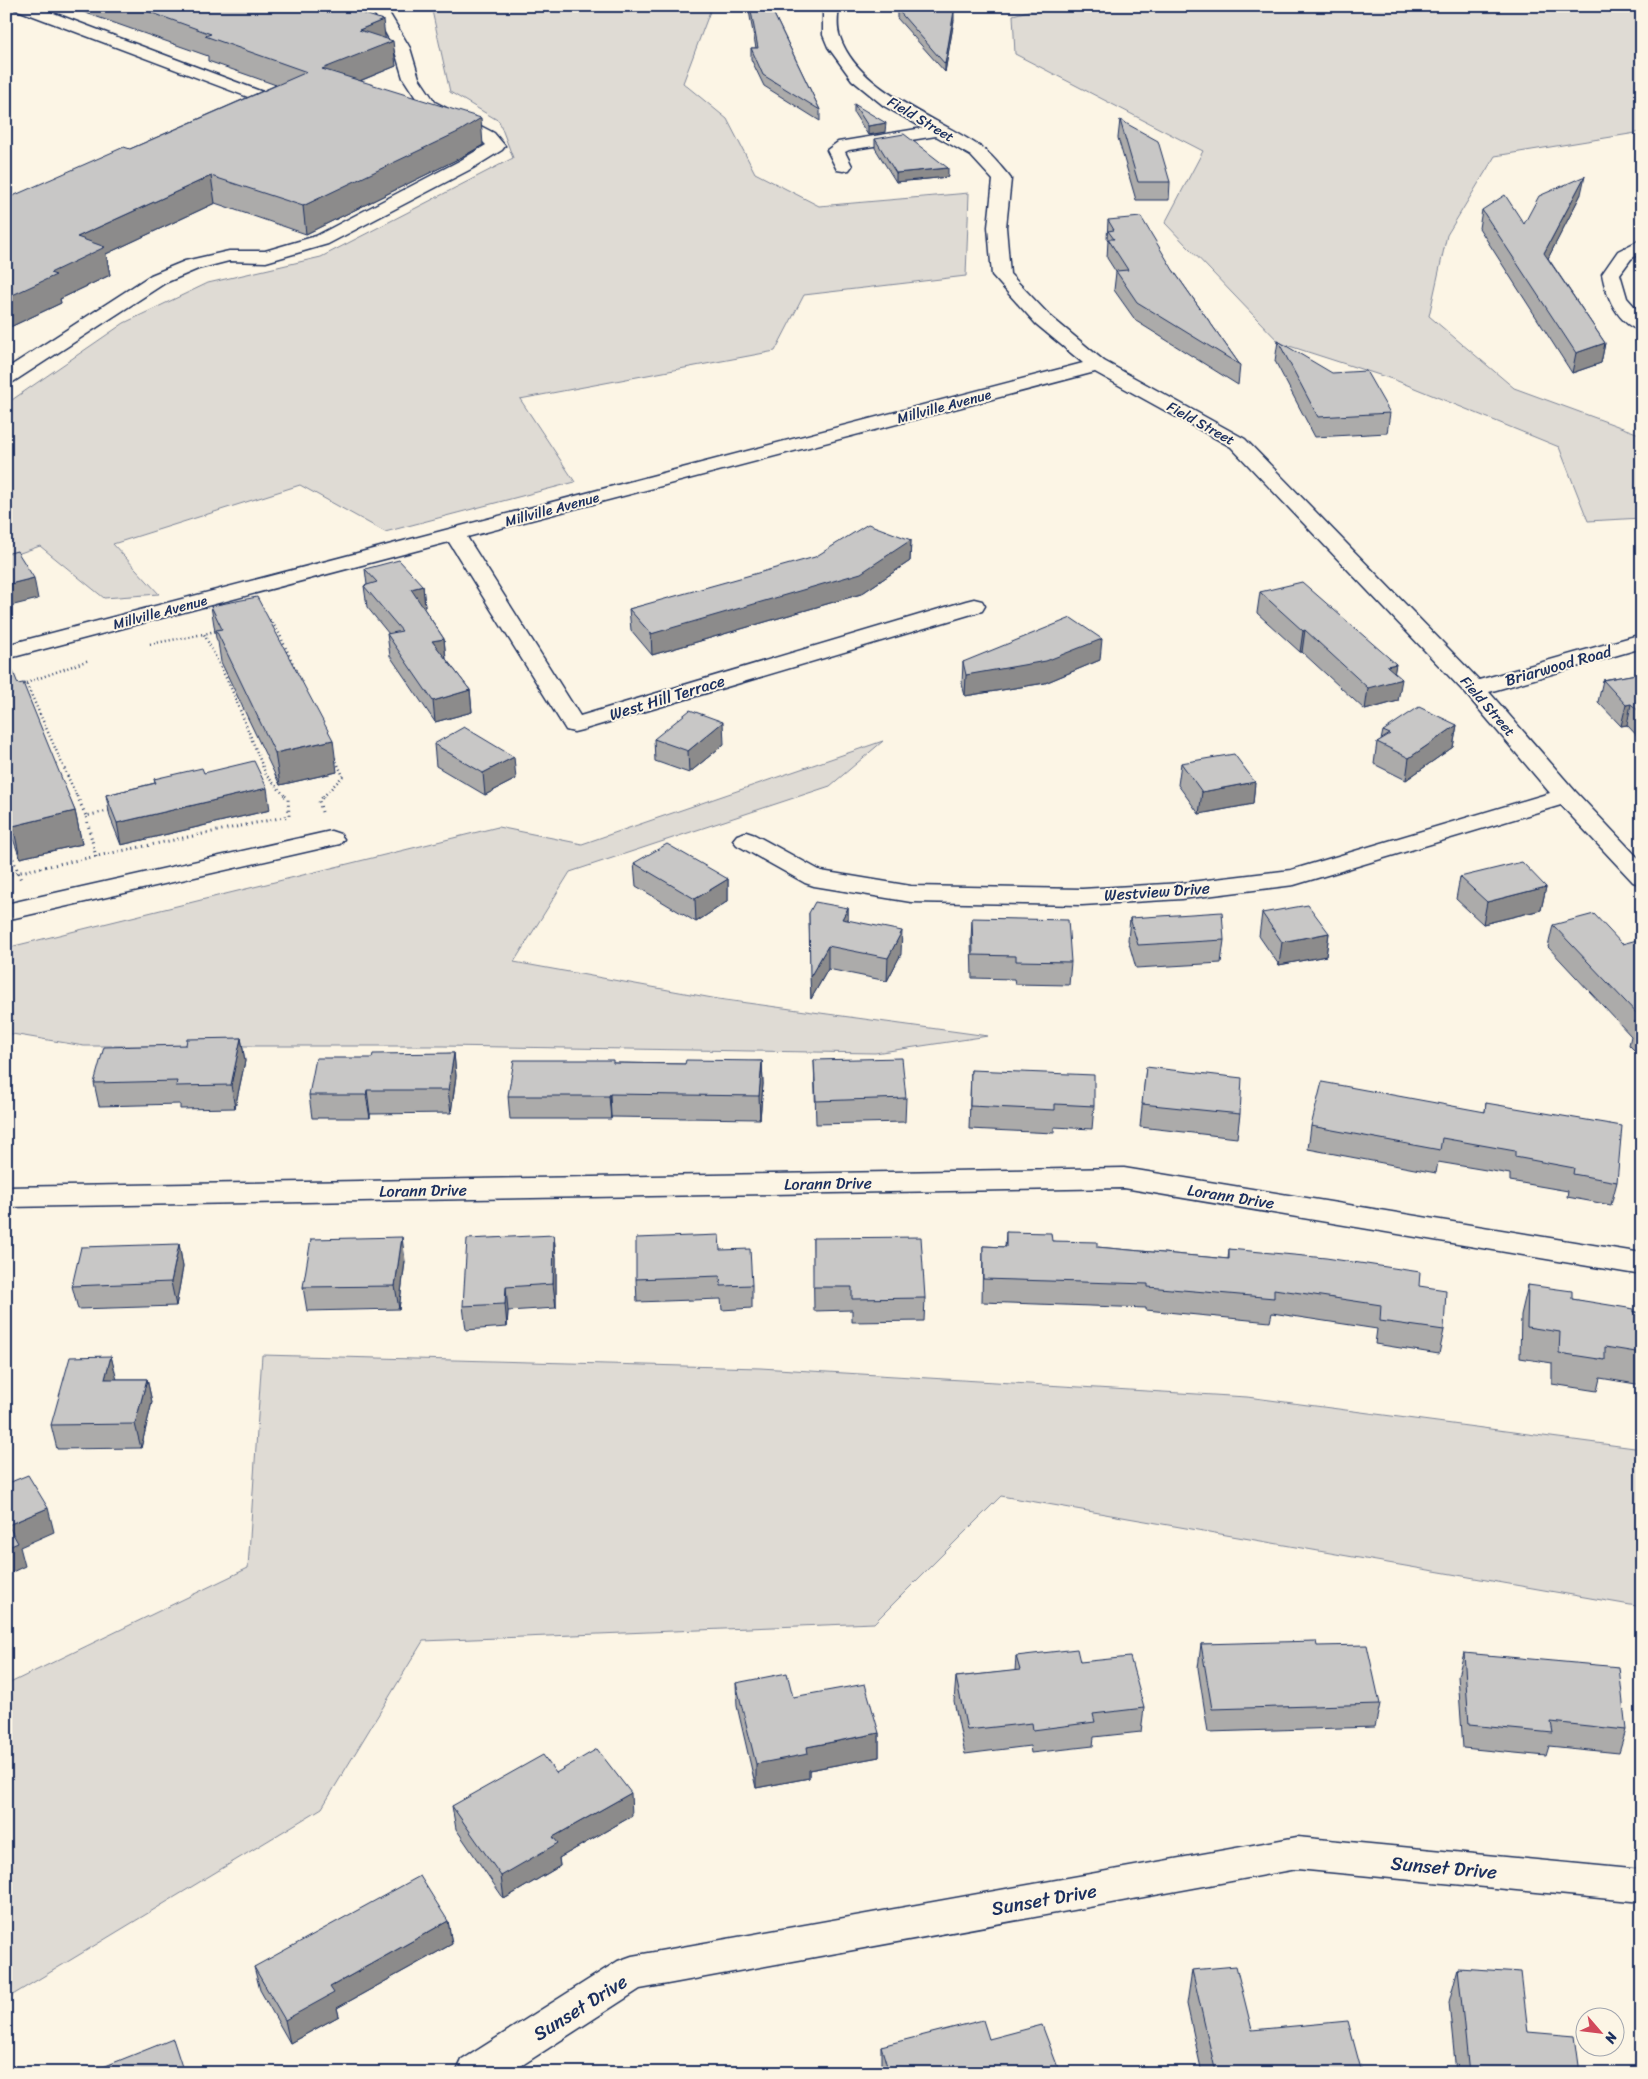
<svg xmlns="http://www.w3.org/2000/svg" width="1648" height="2079" font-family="Sriracha,sans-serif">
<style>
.green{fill:#dfdbd4;stroke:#7d8599}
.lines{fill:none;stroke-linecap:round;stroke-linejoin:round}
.minor-casing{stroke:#1b2f5e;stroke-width:3}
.path-far1{stroke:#1b2f5e;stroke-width:2.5;stroke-dasharray:1 3;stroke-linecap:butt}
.path{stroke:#1b2f5e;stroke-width:3;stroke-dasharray:1 4;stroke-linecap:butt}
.minor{fill:#fcf5e5;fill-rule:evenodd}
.wall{fill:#acabaa;stroke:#1b2f5e}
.shaded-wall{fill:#8c8b8b;stroke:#1b2f5e}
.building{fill:#c8c7c6;stroke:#1b2f5e}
.labels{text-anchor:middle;stroke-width:4;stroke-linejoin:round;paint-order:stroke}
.far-street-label{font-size:14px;fill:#1b2f5e;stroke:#fcf5e5}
.street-label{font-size:16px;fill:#1b2f5e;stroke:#fcf5e5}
.near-street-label{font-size:19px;fill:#1b2f5e;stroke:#fcf5e5}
</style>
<rect width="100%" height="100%" fill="#fcf5e5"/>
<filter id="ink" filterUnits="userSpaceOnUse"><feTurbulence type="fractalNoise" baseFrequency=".02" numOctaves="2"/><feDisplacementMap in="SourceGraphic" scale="10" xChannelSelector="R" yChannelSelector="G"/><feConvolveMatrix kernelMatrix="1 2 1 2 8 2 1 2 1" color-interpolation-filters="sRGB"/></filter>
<g filter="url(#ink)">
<path class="green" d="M 431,6 L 712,6 L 683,83 L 727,119 L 755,173 L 819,206 L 969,193 L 966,276 L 804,295 L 775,351 L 520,399 L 575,482 L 385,532 L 300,485 L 113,544 L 159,594 L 104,598 L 40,546 L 6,558 L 6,404 L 124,323 L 208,283 L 321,257 L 513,158 L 499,121 L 450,92 Z
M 1047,6 L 1642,6 L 1642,132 L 1495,156 L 1447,235 L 1429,316 L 1514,388 L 1642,435 L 1642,518 L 1588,521 L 1559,447 L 1395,380 L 1280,343 L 1165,223 L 1203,151 L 1015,54 L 1013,15 Z
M 883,741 L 830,786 L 570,872 L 514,962 L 718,999 L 988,1036 L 875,1053 L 443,1046 L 84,1046 L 6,1033 L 6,948 L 498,827 L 582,844 Z
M 262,1355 L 760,1368 L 1247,1397 L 1642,1449 L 1642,1607 L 1001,1496 L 874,1623 L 423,1641 L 322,1808 L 6,1999 L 6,1685 L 248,1568 Z"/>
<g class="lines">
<defs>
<path id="minor" d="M 12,6 L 35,6 L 276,97 L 278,100 L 276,103 L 264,103 L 15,9 Z
M 368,6 L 385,6 L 388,11 L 410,48 L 419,78 L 435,102 L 494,133 L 505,146 L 502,150 L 473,168 L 328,244 L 266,262 L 229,261 L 198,269 L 165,283 L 13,382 L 6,384 L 6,369 L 151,275 L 185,261 L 229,251 L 265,251 L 316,236 L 461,160 L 486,145 L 482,141 L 423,109 L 403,78 L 394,48 L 376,16 Z
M 823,6 L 839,6 C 838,16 836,27 840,37 C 858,91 938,117 982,148 C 992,155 1000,166 1008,175 L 1011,179 L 1006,227 L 1010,274 L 1050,316 L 1104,361 L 1245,439 L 1479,680 L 1642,634 L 1642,648 L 1489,692 L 1575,791 L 1642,862 L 1642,885 L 1633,882 L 1561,805 L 1294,885 L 1182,899 L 1082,905 L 911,902 L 814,886 L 805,883 L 737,845 L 733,840 L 737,835 L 746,832 L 755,835 L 821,871 L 911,886 L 1082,889 L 1182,883 L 1291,870 L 1550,793 L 1466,694 L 1231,447 L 1095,372 L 467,537 L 580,716 L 966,601 L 974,599 L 982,601 L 985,606 L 982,611 L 582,730 L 574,732 L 566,730 L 449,542 L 6,659 L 6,645 L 1083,363 L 1036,324 L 992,275 L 988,227 L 993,180 L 971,156 L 936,136 L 849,150 L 845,152 L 852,166 L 849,170 L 843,171 L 837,170 L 827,150 L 838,142 L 923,128 L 884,106 L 852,80 L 828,47 L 823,35 Z
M 1642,239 L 1642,252 L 1631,259 L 1620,274 L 1627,298 L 1642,315 L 1642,331 C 1618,325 1606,296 1602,274 L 1618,251 Z
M 331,831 L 340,834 L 344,839 L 340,844 L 6,920 L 6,904 Z
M 1124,1168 L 1642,1253 L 1642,1275 L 1124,1188 L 6,1207 L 6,1187 Z
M 1297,1837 L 1642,1870 L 1642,1902 L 1297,1869 L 640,1989 L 510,2073 L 456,2073 L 462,2060 L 618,1961 L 632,1956 Z"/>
</defs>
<use href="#minor" class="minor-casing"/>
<path class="path-far1" d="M 266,620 L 269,619 L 278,631 L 300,679
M 219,630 L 204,634 L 232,690 L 266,775 L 286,797
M 150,644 L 204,634
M 26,683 L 89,660
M 20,685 L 26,683 L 77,797
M 323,797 L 343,776 L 334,756"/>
<path class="path" d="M 77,796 L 86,816
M 285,796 L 288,799 L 289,816
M 322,812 L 319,801 L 324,796
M 6,840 L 21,880
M 96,857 L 86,816 L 112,810
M 6,875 L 289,816"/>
<use href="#minor" class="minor"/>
</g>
<path class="wall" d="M 69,6 L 352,6 L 347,8 L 385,38 L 396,66 L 360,81 L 483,145 L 462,157 L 306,234 L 215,203 L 106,254 L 110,275 L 60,299 L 61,303 L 6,329 L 130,149 L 276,85 L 208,61 L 208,56 L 86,13 Z
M 748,6 L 770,6 L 820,110 L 820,121 L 764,86 L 751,59 L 751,48 L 756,48 Z
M 897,9 L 954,20 L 945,72 L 897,18 Z
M 854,104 L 885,132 L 868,135 L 854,113 Z
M 1120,120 L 1170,182 L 1169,200 L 1136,200 L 1118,138 Z
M 875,139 L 948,177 L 896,182 L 875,148 Z
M 1581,194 L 1548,258 L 1605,343 L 1601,363 L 1572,373 L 1479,228 L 1482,210 L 1524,224 Z
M 1108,220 L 1173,270 L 1240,365 L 1238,385 L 1136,321 L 1114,290 L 1116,272 L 1107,258 L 1108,240 L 1107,239 Z
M 1278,341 L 1390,413 L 1387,433 L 1315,437 L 1275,361 Z
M 911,540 L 910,561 L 861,594 L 652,655 L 631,630 L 629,609 Z
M 365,569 L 423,586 L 425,607 L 423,607 L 444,639 L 446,659 L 470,690 L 472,712 L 435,722 L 390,656 L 387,634 L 389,634 L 367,607 L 364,586 L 367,585 Z
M 1260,592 L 1396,664 L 1394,673 L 1398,701 L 1365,710 L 1302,652 L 1300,652 L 1257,613 Z
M 211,606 L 337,772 L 280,785 L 221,662 L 218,642 L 216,638 Z
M 1100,660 L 1045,683 L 965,696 L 962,684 L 963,662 Z
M 6,662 L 18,684 L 75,811 L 82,844 L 20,858 L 6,820 Z
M 1642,673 L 1642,741 L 1627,725 L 1621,726 L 1598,702 L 1603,680 Z
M 1457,725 L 1453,747 L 1406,780 L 1374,764 L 1377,742 L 1381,740 L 1383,731 Z
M 654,739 L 724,744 L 689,773 L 655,761 Z
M 434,744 L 516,779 L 485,795 L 436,766 Z
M 1181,763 L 1255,782 L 1253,804 L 1199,814 L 1178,785 Z
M 204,773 L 270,810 L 121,845 L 110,817 L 106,795 L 155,783 L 154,779 Z
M 634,863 L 728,879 L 728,901 L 696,922 L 636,886 Z
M 1460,877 L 1546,887 L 1541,910 L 1483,924 L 1456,899 Z
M 848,908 L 848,921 L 901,954 L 887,981 L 828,969 L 811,999 L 809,913 Z
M 1262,913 L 1329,933 L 1326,956 L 1279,965 L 1259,936 Z
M 972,918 L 1071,962 L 1069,985 L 1015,984 L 1014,979 L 972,978 L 971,940 Z
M 1130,918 L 1224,940 L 1221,963 L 1136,968 L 1128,940 Z
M 1553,925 L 1622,944 L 1642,944 L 1642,1058 L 1629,1045 L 1631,1036 L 1548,947 Z
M 241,1038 L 245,1061 L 235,1108 L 180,1109 L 180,1104 L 99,1106 L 94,1083 L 186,1045 Z
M 454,1053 L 456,1076 L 451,1113 L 370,1114 L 370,1118 L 312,1118 L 309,1095 L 372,1058 Z
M 814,1060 L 906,1098 L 905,1122 L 816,1124 Z
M 762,1061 L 763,1084 L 760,1119 L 611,1117 L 611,1119 L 510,1119 L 508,1096 L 613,1063 L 685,1064 Z
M 1146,1067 L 1240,1114 L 1237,1138 L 1140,1127 Z
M 971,1070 L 1094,1106 L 1092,1129 L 1054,1127 L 1054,1133 L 969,1129 Z
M 1486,1103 L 1617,1182 L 1611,1205 L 1567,1197 L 1568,1191 L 1510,1181 L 1510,1174 L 1438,1162 L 1436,1173 L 1308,1149 L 1311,1126 L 1485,1112 Z
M 1006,1232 L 1052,1241 L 1097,1247 L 1228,1259 L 1229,1249 L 1419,1286 L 1444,1330 L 1439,1354 L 1375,1344 L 1377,1329 L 1272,1313 L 1270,1322 L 1146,1310 L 1146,1308 L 982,1302 L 983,1246 L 1005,1247 Z
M 554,1235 L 556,1258 L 556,1308 L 508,1311 L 507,1327 L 466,1330 L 463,1306 Z
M 813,1238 L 925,1298 L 924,1321 L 852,1322 L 852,1310 L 814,1311 Z
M 179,1244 L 183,1267 L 176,1306 L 78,1309 L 72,1286 Z
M 720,1250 L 752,1285 L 752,1308 L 722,1310 L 721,1299 L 637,1302 L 636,1279 Z
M 405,1261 L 399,1309 L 307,1311 L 303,1287 Z
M 1528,1285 L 1572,1299 L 1642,1313 L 1642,1385 L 1600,1378 L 1597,1391 L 1552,1384 L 1552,1363 L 1520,1358 L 1521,1315 Z
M 111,1356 L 116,1379 L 147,1379 L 152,1402 L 141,1448 L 57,1449 L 51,1425 Z
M 1201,1644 L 1317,1646 L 1380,1704 L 1375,1727 L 1208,1732 L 1198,1668 Z
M 1464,1653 L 1626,1730 L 1619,1753 L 1549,1746 L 1546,1756 L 1463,1748 L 1458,1676 Z
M 1016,1656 L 1080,1662 L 1144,1708 L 1141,1732 L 1094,1737 L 1093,1746 L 1031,1753 L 1030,1746 L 965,1754 L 954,1701 L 956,1677 L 1015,1671 Z
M 736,1683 L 793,1697 L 879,1733 L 879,1757 L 809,1770 L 809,1778 L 756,1788 L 737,1706 Z
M 556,1773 L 632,1816 L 559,1858 L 560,1866 L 504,1899 L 456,1829 L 452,1806 Z
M 448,1921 L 452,1944 L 337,2008 L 339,2016 L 290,2043 L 260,1990 L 254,1967 Z
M 1458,1968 L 1528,2032 L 1580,2073 L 1456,2073 L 1449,2002 Z
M 1192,1970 L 1252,2030 L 1362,2073 L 1202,2073 L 1187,2004 Z
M 989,2039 L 1060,2073 L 882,2073 L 881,2069 L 881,2046 Z"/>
<path class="shaded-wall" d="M 312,6 L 352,6 L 314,21 Z
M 954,11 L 954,20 L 945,72 L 945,64 Z
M 383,20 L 386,44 L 393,41 L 396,66 L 325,95 L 322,69 L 359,30 Z
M 481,118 L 483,145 L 462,157 L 306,234 L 303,206 Z
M 886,123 L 885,132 L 868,135 L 868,126 Z
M 948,168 L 948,177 L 896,182 L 896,173 Z
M 211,176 L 215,203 L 106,254 L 110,275 L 60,299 L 61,303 L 6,329 L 6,298 L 50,273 L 77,237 Z
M 1585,176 L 1581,194 L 1541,272 L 1544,253 Z
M 1605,343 L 1601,363 L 1572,373 L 1576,353 Z
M 911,540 L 910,561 L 861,594 L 652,655 L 651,634 Z
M 34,578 L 38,599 L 6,607 L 6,585 Z
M 423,586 L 425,607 L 413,610 L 411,589 Z
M 1305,630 L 1302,652 L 1300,652 L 1303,631 Z
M 444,639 L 446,660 L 432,641 Z
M 1102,639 L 1100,660 L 1045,683 L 965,696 L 966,675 Z
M 1396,664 L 1393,681 L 1402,679 L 1398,701 L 1365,710 L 1368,688 L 1387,666 Z
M 470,690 L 472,712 L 435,722 L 433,701 Z
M 1631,704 L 1627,725 L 1621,726 L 1626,705 Z
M 723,722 L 724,744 L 689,773 L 688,751 Z
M 1457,725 L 1453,747 L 1406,780 L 1409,758 Z
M 333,740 L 337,772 L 280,785 L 275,753 Z
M 514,757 L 516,779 L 485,795 L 483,773 Z
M 1255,782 L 1253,804 L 1199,814 L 1202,792 Z
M 267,788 L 270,810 L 121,845 L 117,823 Z
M 75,811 L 82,844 L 20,858 L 13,826 Z
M 728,879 L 728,901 L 696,922 L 695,899 Z
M 1546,887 L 1541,910 L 1483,924 L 1487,902 Z
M 848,908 L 848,931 L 842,919 Z
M 902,931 L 901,954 L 887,981 L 888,958 Z
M 1329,933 L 1326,956 L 1279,965 L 1282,942 Z
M 828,946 L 828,969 L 811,999 L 810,977 Z
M 241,1038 L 245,1061 L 235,1108 L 231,1085 Z
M 454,1053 L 456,1076 L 451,1113 L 448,1090 Z
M 762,1061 L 763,1084 L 760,1119 L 759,1096 Z
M 367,1090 L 370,1114 L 370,1118 L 366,1095 Z
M 610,1094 L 611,1117 L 611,1119 L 609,1096 Z
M 554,1235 L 556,1258 L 556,1308 L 553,1284 Z
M 402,1237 L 405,1261 L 399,1309 L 395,1286 Z
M 179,1244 L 183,1267 L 176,1306 L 171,1282 Z
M 506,1287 L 508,1311 L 507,1327 L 505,1304 Z
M 111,1356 L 117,1380 L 105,1379 Z
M 147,1379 L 152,1402 L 141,1448 L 135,1424 Z
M 48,1508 L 54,1532 L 20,1547 L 25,1566 L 6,1575 L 6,1548 L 8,1525 Z
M 879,1733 L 879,1757 L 809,1770 L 809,1778 L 756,1788 L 756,1764 L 807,1747 Z
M 631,1793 L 632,1816 L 559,1858 L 560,1866 L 504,1899 L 501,1876 L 553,1837 Z
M 448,1921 L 452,1944 L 337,2008 L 339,2016 L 290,2043 L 285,2020 L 330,1987 Z"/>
<path class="building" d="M 133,6 L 341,6 L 383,20 L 359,30 L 393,41 L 322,69 L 481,118 L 460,131 L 303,206 L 211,176 L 77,237 L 105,247 L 50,273 L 56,275 L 6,298 L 6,199 L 124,147 L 130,149 L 307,72 L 205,36 L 211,34 Z
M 750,6 L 770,6 L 820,110 L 763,75 L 751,48 L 758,48 Z
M 897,9 L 954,11 L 945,64 Z
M 854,104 L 886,123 L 868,126 Z
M 1120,120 L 1158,141 L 1170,182 L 1138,182 Z
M 904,134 L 948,168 L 896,173 L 875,139 Z
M 1585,176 L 1544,253 L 1605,343 L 1576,353 L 1482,210 L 1505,195 L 1524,224 L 1539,196 Z
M 1141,217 L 1173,270 L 1240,365 L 1137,302 L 1116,271 L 1128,270 L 1108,239 L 1114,239 L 1108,231 L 1114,230 L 1108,220 Z
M 1278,341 L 1332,373 L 1366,371 L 1390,413 L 1318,417 Z
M 868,524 L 911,540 L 861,573 L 651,634 L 629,609 L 815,557 Z
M 17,551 L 34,578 L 6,585 L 6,554 Z
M 399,560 L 423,586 L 411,589 L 444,639 L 432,641 L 470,690 L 433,701 L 387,634 L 402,631 L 364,586 L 377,582 L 365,569 Z
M 1302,582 L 1396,664 L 1387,666 L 1402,679 L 1368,688 L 1305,630 L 1303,631 L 1260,592 Z
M 257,597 L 333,740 L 275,753 L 216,630 L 222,629 L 211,606 Z
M 1071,618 L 1102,639 L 1046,661 L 966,675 L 963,662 Z
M 9,661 L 18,684 L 23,683 L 75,811 L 13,826 L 6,808 L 6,662 Z
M 1642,673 L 1642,714 L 1631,704 L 1626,705 L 1603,680 Z
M 1419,707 L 1457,725 L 1409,758 L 1377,742 L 1390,734 L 1383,731 Z
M 690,710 L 723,722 L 688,751 L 654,739 Z
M 464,727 L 514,757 L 483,773 L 434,744 Z
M 1234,754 L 1255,782 L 1202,792 L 1181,763 Z
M 254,761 L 267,788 L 117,823 L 106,795 L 156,783 L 154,779 L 202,768 L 204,773 Z
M 667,844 L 728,879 L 695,899 L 634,863 Z
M 1522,862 L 1546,887 L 1487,902 L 1460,877 Z
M 815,902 L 848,908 L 842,919 L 902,931 L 888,958 L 828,946 L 810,977 L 809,913 Z
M 1308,905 L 1329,933 L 1282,942 L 1262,913 Z
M 1222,912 L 1224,940 L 1138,945 L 1130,918 Z
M 1594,914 L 1622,944 L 1637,940 L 1642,944 L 1642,1019 L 1553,925 Z
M 972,918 L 1068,920 L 1071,962 L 1016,961 L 1016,956 L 973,955 Z
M 1642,1020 L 1642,1029 L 1634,1022 Z
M 241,1038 L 231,1085 L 176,1086 L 177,1081 L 94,1083 L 104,1047 L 186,1045 L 187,1039 Z
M 454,1053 L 448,1090 L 367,1090 L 366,1095 L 309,1095 L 316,1058 L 372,1058 L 373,1054 Z
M 902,1058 L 906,1098 L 816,1101 L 814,1060 Z
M 514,1060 L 613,1060 L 613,1063 L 685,1064 L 686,1060 L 762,1061 L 759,1096 L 610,1094 L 609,1096 L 508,1096 Z
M 1146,1067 L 1242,1078 L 1240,1114 L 1142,1104 Z
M 971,1070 L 1094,1075 L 1094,1106 L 1055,1104 L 1055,1110 L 970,1106 Z
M 1322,1082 L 1485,1112 L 1486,1103 L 1622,1126 L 1617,1182 L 1573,1174 L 1574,1168 L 1515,1157 L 1515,1151 L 1442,1138 L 1440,1150 L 1311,1126 Z
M 1006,1232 L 1051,1233 L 1052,1241 L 1097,1242 L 1097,1247 L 1229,1259 L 1229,1249 L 1326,1258 L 1420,1272 L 1419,1286 L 1446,1290 L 1444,1330 L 1380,1321 L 1381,1305 L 1274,1289 L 1274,1298 L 1148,1287 L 1148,1284 L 983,1279 L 983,1246 L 1006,1247 Z
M 554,1235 L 553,1284 L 506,1287 L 505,1304 L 463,1306 L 467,1239 Z
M 719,1235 L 720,1250 L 750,1249 L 752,1285 L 721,1286 L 720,1276 L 636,1279 L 636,1238 Z
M 402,1237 L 395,1286 L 303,1287 L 311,1239 Z
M 921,1237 L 925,1298 L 852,1299 L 852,1287 L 813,1287 L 813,1238 Z
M 179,1244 L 171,1282 L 72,1286 L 81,1247 Z
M 1528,1285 L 1572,1291 L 1572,1299 L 1634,1309 L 1634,1312 L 1642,1313 L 1642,1353 L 1605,1347 L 1605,1360 L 1559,1353 L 1560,1332 L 1527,1327 Z
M 111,1356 L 105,1379 L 147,1379 L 135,1424 L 51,1425 L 70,1357 Z
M 28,1475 L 48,1508 L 8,1525 L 18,1543 L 6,1548 L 6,1484 Z
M 1316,1641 L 1317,1646 L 1367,1645 L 1380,1704 L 1212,1709 L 1201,1644 Z
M 1077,1649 L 1080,1662 L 1130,1657 L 1144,1708 L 1093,1714 L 1095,1722 L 1033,1730 L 1032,1723 L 967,1730 L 956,1677 L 1020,1670 L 1016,1656 Z
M 1464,1653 L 1619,1667 L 1626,1730 L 1551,1722 L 1553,1733 L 1469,1725 Z
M 787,1673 L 793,1697 L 865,1684 L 879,1733 L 807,1747 L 808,1754 L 756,1764 L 736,1683 Z
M 597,1749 L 631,1793 L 553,1837 L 558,1843 L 501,1876 L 452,1806 L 543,1755 L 556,1773 Z
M 420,1876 L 448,1921 L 330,1987 L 334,1993 L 285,2020 L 254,1967 Z
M 1236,1966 L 1252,2030 L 1348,2021 L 1362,2073 L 1216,2073 L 1192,1970 Z
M 1458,1968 L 1521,1972 L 1528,2032 L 1575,2036 L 1580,2073 L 1469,2073 Z
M 983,2020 L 989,2039 L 1042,2025 L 1060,2073 L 889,2073 L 881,2046 Z
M 173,2039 L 184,2073 L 88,2073 Z"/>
</g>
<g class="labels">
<g class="far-street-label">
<text transform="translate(921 119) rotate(31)" y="5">Field Street</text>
<text transform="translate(944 406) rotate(-15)" y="5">Millville Avenue</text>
<text transform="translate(1201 423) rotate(29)" y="5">Field Street</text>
<text transform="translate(552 509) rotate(-15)" y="5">Millville Avenue</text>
<text transform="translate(160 612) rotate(-15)" y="5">Millville Avenue</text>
<text transform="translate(1488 706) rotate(49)" y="5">Field Street</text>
</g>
<g class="street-label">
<text transform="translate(1558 665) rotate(-16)" y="6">Briarwood Road</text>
<text transform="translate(667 697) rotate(-17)" y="6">West Hill Terrace</text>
<text transform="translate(1157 891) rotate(-4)" y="6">Westview Drive</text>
<text transform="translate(828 1183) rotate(-1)" y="6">Lorann Drive</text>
<text transform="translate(423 1190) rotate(-1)" y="6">Lorann Drive</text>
<text transform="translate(1231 1196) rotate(9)" y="6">Lorann Drive</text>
</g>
<g class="near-street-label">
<text transform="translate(1444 1867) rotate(5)" y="7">Sunset Drive</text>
<text transform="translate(1044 1899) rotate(-10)" y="7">Sunset Drive</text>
<text transform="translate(580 2007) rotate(-32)" y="7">Sunset Drive</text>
</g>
</g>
<rect width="1648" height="2079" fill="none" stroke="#fcf5e5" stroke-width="25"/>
<rect x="12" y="12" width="1623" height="2054" fill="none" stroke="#1b2f5e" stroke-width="2" filter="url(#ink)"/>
<g transform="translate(1600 2032) rotate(118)"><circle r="24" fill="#fcf5e5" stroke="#a2a6af"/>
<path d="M0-4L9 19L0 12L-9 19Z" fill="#d1495b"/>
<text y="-8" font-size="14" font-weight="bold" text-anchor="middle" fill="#1b2f5e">N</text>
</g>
</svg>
